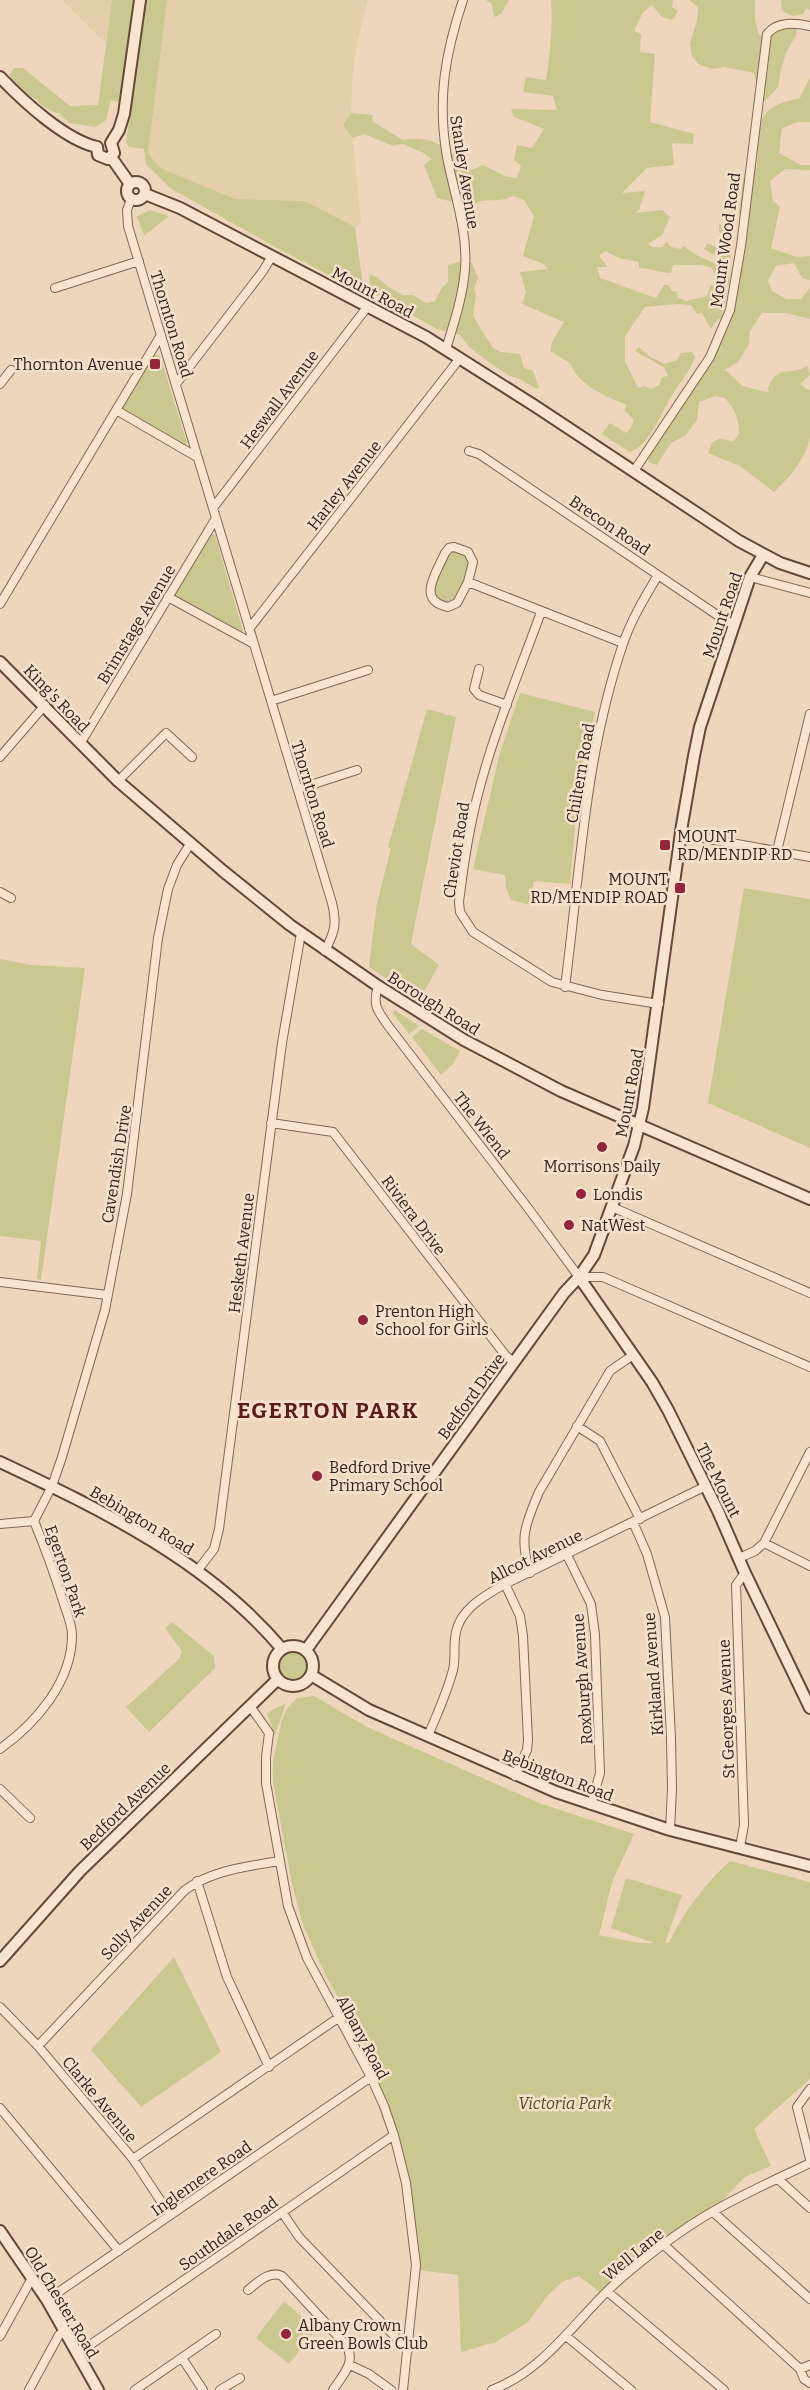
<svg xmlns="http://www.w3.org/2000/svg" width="810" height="2390" font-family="Bitter,serif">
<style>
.farmland{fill:#e3cfa9}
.green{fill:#cbc790}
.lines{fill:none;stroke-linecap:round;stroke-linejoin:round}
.street-casing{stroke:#846656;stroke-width:10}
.secondary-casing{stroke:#664839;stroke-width:14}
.street{stroke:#f9e5cf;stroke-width:8}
.secondary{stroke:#f9e5cf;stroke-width:10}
.poi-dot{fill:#93263a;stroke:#f5e1cb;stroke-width:2}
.labels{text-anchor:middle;stroke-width:5;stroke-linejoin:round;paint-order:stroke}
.street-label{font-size:16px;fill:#33221b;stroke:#f5e1cb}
.poi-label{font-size:16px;fill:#33221b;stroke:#f5e1cb;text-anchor:start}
.park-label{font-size:16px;font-style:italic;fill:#4d5021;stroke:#f5e1cb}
.district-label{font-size:22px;font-weight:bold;letter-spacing:1.5px;fill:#601c1a;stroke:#f5e1cb}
</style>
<rect width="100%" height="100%" fill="#edd6bc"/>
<path class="farmland" d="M 62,0 L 112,0 L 107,45 Z
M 167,0 L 368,0 L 357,43 L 352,82 L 351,120 L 361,223 L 355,227 L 304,201 L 235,199 L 159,168 L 152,161 L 148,153 Z"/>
<path class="green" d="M 112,0 L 134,0 L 121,103 L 111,100 L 106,120 L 96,127 L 69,123 L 60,114 L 49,110 L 39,103 L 37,99 C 25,96 14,87 10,75 L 14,68 L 23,68 L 70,106 L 98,105 Z
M 145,0 L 167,0 L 148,153 L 160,168 L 235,199 L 304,201 L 355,227 L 364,293 L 277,248 L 170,188 L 146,164 L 144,149 L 129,147 L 126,143 Z
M 486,0 L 509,0 L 501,14 L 494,17 L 492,4 Z
M 551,0 L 673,0 L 672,7 L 678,11 L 673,20 L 662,17 L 652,5 L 643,12 L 634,31 L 641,34 L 640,52 L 655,54 L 650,122 L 694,134 L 693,144 L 672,143 L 674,165 L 647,168 L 622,193 L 645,191 L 639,210 L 634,213 L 662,210 L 670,217 L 662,235 L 648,244 L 652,247 L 662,247 L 667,242 L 671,247 L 681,249 L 683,246 L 698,256 L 718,265 L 721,259 L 704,249 L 707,243 L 726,252 L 725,238 L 719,231 L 719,223 L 726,230 L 732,227 L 729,285 L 717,282 L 712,268 L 702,265 L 673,265 L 671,273 C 660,273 650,268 639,268 L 639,262 L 619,258 L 605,251 L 599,256 L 608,267 L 597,267 L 600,278 L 656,298 L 664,285 L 669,285 L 672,291 L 677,292 L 678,298 L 686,301 L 707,296 L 711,285 L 725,289 C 729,304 721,306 722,318 L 717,320 L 711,329 L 702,313 L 697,314 L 691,305 L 678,304 L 645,307 L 625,336 L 625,361 L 638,388 L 644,386 L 652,389 L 659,385 L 662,377 L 668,376 L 665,368 L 635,351 L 639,347 L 649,356 L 664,364 L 677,360 L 681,353 L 692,352 L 695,357 C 690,371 679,383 671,397 C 661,413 649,446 630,452 L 602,434 L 610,423 L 626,433 L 631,428 L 634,420 L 625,411 L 626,404 C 607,398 577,384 570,363 L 550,351 L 552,342 L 564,322 L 522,304 L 526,292 L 520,272 L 548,269 L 544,264 L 523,256 L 534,216 L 524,200 L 513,196 C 500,204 486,196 470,206 L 437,198 L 424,165 L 432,159 L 422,152 L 403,144 L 393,146 L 364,134 L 353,138 L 343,125 L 351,113 L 373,115 L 372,121 L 403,140 C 436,134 448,150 472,170 L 483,165 L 507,177 L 517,178 L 521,166 L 514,160 L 517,145 L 532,148 L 544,129 L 514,117 L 511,109 L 557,110 L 553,96 L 523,92 L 526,77 L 546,80 C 550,54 553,27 551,0 Z
M 689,0 L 755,0 L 755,20 L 759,35 L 762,36 C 772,18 779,19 798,19 L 796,35 L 786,53 L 781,69 L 778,87 L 765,101 L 756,100 L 757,86 L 754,73 L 724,67 L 714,69 L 699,65 L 692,56 L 690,44 L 697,20 L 698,7 Z
M 781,0 L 810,0 L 810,10 L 806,8 L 803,14 L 793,16 L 782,11 Z
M 810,77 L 810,122 L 798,122 L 782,128 L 779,153 L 801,165 L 810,165 L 810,170 L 785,169 L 770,181 L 773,200 L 780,207 L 771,248 L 797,257 L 810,256 L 810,280 L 802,278 L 794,263 L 776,266 L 768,280 L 772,291 L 786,299 L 801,299 L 810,288 L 810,319 L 786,313 L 762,313 L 750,331 L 749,344 L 738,362 L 725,370 L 743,386 L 769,393 L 768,388 C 778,363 790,377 807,366 L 810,374 L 801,384 L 806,389 L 810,390 C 810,405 810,422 810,437 C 807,457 788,479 774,492 L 740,466 L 708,453 L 712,442 L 721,438 L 733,442 L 739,434 C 739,418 735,410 725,398 L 715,396 L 699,402 L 697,420 L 686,435 L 671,443 L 657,465 L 648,462 L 649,456 L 713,359 L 727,328 L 737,293 L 746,230 L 739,213 L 744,174 L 757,167 C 760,125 752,108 800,98 Z
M 150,210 L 169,216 L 144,236 L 137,216 Z
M 458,262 L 472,263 L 478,278 L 474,288 L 476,294 L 473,316 L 493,348 L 501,352 L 520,354 L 524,368 L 533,371 L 539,387 L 537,389 L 518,378 L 510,376 L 490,363 L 469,347 L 460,335 L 437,329 L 369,291 L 370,275 L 377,277 L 387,286 L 403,295 L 413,295 L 426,303 L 435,301 L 441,289 L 448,282 L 448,265 Z
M 155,355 L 160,356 L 187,443 L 185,445 L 121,408 Z
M 211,534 L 215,535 L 243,631 L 241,634 L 173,595 Z
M 451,550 L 467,555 L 470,558 C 469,567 459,598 452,602 C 447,604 442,602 437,600 L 433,593 L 447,554 Z
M 520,693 L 595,712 L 579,783 L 570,884 L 534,881 L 530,905 L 511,900 L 506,888 L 505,875 L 473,869 L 499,756 Z
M 427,709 L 456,717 L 411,944 L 439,965 L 419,1001 L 369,967 L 377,903 L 391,848 L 388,847 Z
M 744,888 L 810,899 L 810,1148 L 708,1103 Z
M 0,959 L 31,965 L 85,968 L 41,1280 L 37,1279 L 41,1241 L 0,1236 Z
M 395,1010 L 419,1026 L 409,1034 L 393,1013 Z
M 422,1029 L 460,1051 L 453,1064 L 441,1075 L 412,1037 Z
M 172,1622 L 214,1656 L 215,1668 L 149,1732 L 126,1707 L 179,1659 L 182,1651 L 165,1628 Z
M279 1666a14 14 0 1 1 28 0a14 14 0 1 1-28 0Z
M 314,1696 L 367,1727 L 539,1803 L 634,1834 L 612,1882 L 599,1935 L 638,1943 L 654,1943 L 611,1928 L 626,1878 L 682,1895 L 665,1943 L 669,1943 C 684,1911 704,1885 730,1861 L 810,1882 L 810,2079 L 754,2129 L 771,2166 L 745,2177 L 713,2210 L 602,2294 L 579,2276 L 562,2282 L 549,2294 L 528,2322 L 496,2342 L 461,2352 L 458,2275 L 418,2270 L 407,2183 L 373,2077 L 367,2048 L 326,1976 L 303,1925 L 292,1884 L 273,1782 L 273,1762 L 282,1719 L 288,1707 L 297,1698 Z
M 286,1703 L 275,1735 L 267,1713 Z
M 174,1957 L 221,2052 L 141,2107 L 91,2050 Z
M 284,2301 L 316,2330 L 289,2364 L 256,2338 Z"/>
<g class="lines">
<defs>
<path id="street" d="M 131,199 L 127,210 L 128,226 L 332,903 C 337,924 335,931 325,951
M 55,288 L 139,261
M 446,349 C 454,323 463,296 465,269 C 468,232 454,193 447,157 C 437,100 445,54 463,0
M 0,384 L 11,370
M 176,384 L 263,271 L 272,256
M 116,410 L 197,457
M 469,451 L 479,454 L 726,621 L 734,624
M 634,471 L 710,357 L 730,310 L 741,246 L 767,34 C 778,21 795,23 810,26
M 213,508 L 368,306
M 454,547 L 468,552 L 473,562 L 468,582 L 457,603 L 448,607 C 416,600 436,574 445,553 L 449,548 Z
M 750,577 L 810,593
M 468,582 L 623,643
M 168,597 L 254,644
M 0,604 L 161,335
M 541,612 C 515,684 484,755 470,830 C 465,854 462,878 459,902 L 460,912 L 473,932 L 552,982 L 602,995 L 659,1004
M 249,629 L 460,358
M 479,669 L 474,689 L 479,695 L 507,705
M 271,701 L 368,670
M 80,744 L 216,518
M 0,757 L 45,705
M 118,781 L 166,733 L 192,757
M 298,789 L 357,770
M 681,834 L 810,857
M 777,851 L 810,714
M 0,892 L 11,898
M 378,986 C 372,1006 378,1011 389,1027 L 528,1208 L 579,1277 L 603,1277 L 810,1367
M 565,987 C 580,872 585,755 623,644 C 631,620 645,597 658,575
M 271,1123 L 333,1132 L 506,1356 L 514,1362
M 612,1207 L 810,1293
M 0,1282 L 107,1295
M 577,1426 L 600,1441 L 640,1519
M 633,1522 L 647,1554 L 665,1617 L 671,1738 L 672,1789 L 670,1830
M 0,1524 L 34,1521
M 764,1543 L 810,1566
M 567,1555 L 591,1604 L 595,1635 L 600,1773 L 591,1805
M 739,1558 L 755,1551 L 764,1543 L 810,1452
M 197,1571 L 214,1549 L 219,1529 L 282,1043 L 301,933
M 530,1573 C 519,1538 525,1525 539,1492 L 610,1371 L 633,1355
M 505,1584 L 520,1616 L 523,1636 L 528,1740 L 527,1750 L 515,1776
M 250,1706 L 269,1733 L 266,1757 L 266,1783 L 288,1906 L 307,1958 L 371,2077 L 384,2106 L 394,2135 L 406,2183 L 416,2265 L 403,2390
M 428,1736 C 437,1714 447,1693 453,1670 C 456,1658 453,1645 456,1632 C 461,1608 486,1595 505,1584 L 706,1486
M 0,1749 C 36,1723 72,1682 72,1635 C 72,1625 67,1613 64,1604 C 55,1575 45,1548 34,1521 L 52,1486 L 62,1457 L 105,1310 L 127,1194 L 158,938 L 168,889 L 177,865 L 190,844
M 0,1789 L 30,1818
M 740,1847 L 744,1825 L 736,1585 L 745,1573
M 197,1881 L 227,1977 L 269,2067
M 0,2007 L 38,2046 L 133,2159 L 170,2215
M 38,2046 L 185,1890 C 213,1870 245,1867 279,1861
M 810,2089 L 797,2107 L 810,2159
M 0,2108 L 119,2251
M 133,2159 L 338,2018
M 778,2179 L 810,2208
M 282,2212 L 299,2237 L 408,2350
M 713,2212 L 810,2299
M 664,2245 L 800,2369 L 804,2379 L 810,2383
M 248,2290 C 258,2282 270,2270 282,2276 L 346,2345 C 357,2362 342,2376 333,2390
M 608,2292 L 724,2390
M 47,2300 L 371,2077
M 0,2336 L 32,2278
M 566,2336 L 631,2390
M 77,2354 L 394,2135
M 182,2358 L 203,2390
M 350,2365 L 369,2374 L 391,2390
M 800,2369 L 810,2365
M 29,2390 L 59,2335 L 65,2330
M 135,2390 L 216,2334
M 220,2390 L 240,2378
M 492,2390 C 547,2369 577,2317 619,2280 C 648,2255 679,2231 712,2212 C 743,2194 777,2179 810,2163"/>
<path id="secondary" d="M 0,77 C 23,101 65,140 97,147
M 111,143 L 119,130 L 124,114 L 140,0
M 97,147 L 98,155 L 108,159 L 114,153 L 111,143
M 111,157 L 130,184
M127 191a9 9 0 1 1 18 0a9 9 0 1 1-18 0Z
M 145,194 L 180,208 L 426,337 L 535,406 L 739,541 L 780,563 L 810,573
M 0,662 L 118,781 L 223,871 L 290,925 L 378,986 L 464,1040 L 561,1091 L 810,1199
M 579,1277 L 652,1382 L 668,1410 L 718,1511 L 745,1573 L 810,1708
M 0,1462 C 102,1510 208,1561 282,1649
M273 1666a20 20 0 1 1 40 0a20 20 0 1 1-40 0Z
M 306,1650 L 564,1293 L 579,1277 L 594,1255 L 634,1146 L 643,1108 L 682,825 L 694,756 L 700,727 L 750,577 L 763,555
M 311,1675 L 369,1710 L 556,1792 L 670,1830 L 810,1866
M 0,1961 L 80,1871 L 278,1679
M 0,2231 L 47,2300 L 98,2390"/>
</defs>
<use href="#street" class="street-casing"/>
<use href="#secondary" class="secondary-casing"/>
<use href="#street" class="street"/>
<use href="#secondary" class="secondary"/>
</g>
<g class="poi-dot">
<rect x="149" y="358" width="12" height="12" rx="3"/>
<rect x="659" y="839" width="12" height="12" rx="3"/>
<rect x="674" y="882" width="12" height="12" rx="3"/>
<circle cx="602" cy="1147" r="6"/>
<circle cx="581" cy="1194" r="6"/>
<circle cx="569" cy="1225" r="6"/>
<circle cx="363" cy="1320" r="6"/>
<circle cx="317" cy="1476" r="6"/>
<circle cx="286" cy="2334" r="6"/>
</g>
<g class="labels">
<g class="street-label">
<text transform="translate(465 172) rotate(81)" y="6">Stanley Avenue</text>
<text transform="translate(725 240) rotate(-82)" y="6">Mount Wood Road</text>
<text transform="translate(373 292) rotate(28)" y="6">Mount Road</text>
<text transform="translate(172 324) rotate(73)" y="6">Thornton Road</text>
<text transform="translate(279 399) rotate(-53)" y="6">Heswall Avenue</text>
<text transform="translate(344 485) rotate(-52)" y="6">Harley Avenue</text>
<text transform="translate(610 525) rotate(34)" y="6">Brecon Road</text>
<text transform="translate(722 615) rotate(-71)" y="6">Mount Road</text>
<text transform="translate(136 624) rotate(-59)" y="6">Brimstage Avenue</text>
<text transform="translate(57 698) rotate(46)" y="6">King's Road</text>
<text transform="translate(580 773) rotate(-80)" y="6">Chiltern Road</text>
<text transform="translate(313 794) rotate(73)" y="6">Thornton Road</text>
<text transform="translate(456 850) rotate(-81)" y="6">Cheviot Road</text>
<text transform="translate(434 1003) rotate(32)" y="6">Borough Road</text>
<text transform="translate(629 1093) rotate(-79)" y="6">Mount Road</text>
<text transform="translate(482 1125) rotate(52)" y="6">The Wiend</text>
<text transform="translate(116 1164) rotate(-81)" y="6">Cavendish Drive</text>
<text transform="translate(414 1215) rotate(53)" y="6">Riviera Drive</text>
<text transform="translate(241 1253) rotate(-83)" y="6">Hesketh Avenue</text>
<text transform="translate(471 1396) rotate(-54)" y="6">Bedford Drive</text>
<text transform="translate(719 1480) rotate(64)" y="6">The Mount</text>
<text transform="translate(142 1520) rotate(31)" y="6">Bebington Road</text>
<text transform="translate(535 1556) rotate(-26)" y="6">Allcot Avenue</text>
<text transform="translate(66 1571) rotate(71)" y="6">Egerton Park</text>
<text transform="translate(653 1674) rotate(-94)" y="6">Kirkland Avenue</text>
<text transform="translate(582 1679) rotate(-94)" y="6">Roxburgh Avenue</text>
<text transform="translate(726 1709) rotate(-92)" y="6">St Georges Avenue</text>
<text transform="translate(558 1775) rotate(21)" y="6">Bebington Road</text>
<text transform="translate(125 1806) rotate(-44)" y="6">Bedford Avenue</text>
<text transform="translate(136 1922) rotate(-47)" y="6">Solly Avenue</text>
<text transform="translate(363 2037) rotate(62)" y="6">Albany Road</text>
<text transform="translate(100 2099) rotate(50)" y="6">Clarke Avenue</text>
<text transform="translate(201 2178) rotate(-35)" y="6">Inglemere Road</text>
<text transform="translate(228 2233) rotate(-35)" y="6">Southdale Road</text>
<text transform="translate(633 2254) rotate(-39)" y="6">Well Lane</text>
<text transform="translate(62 2302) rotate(59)" y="6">Old Chester Road</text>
</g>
<g class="poi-label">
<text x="143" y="370" text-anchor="end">Thornton Avenue</text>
<text x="677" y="842">MOUNT<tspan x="677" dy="18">RD/MENDIP RD</tspan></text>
<text x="668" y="885" text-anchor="end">MOUNT<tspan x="668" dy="18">RD/MENDIP ROAD</tspan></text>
<text x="602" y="1172" text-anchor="middle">Morrisons Daily</text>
<text x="593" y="1200">Londis</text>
<text x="581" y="1231">NatWest</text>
<text x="375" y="1317">Prenton High<tspan x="375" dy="18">School for Girls</tspan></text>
<text x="329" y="1473">Bedford Drive<tspan x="329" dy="18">Primary School</tspan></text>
<text x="298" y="2331">Albany Crown<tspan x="298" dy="18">Green Bowls Club</tspan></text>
</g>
<g class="park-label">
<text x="565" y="2109">Victoria Park</text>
</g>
<g class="district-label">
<text x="328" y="1418">EGERTON PARK</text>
</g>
</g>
</svg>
